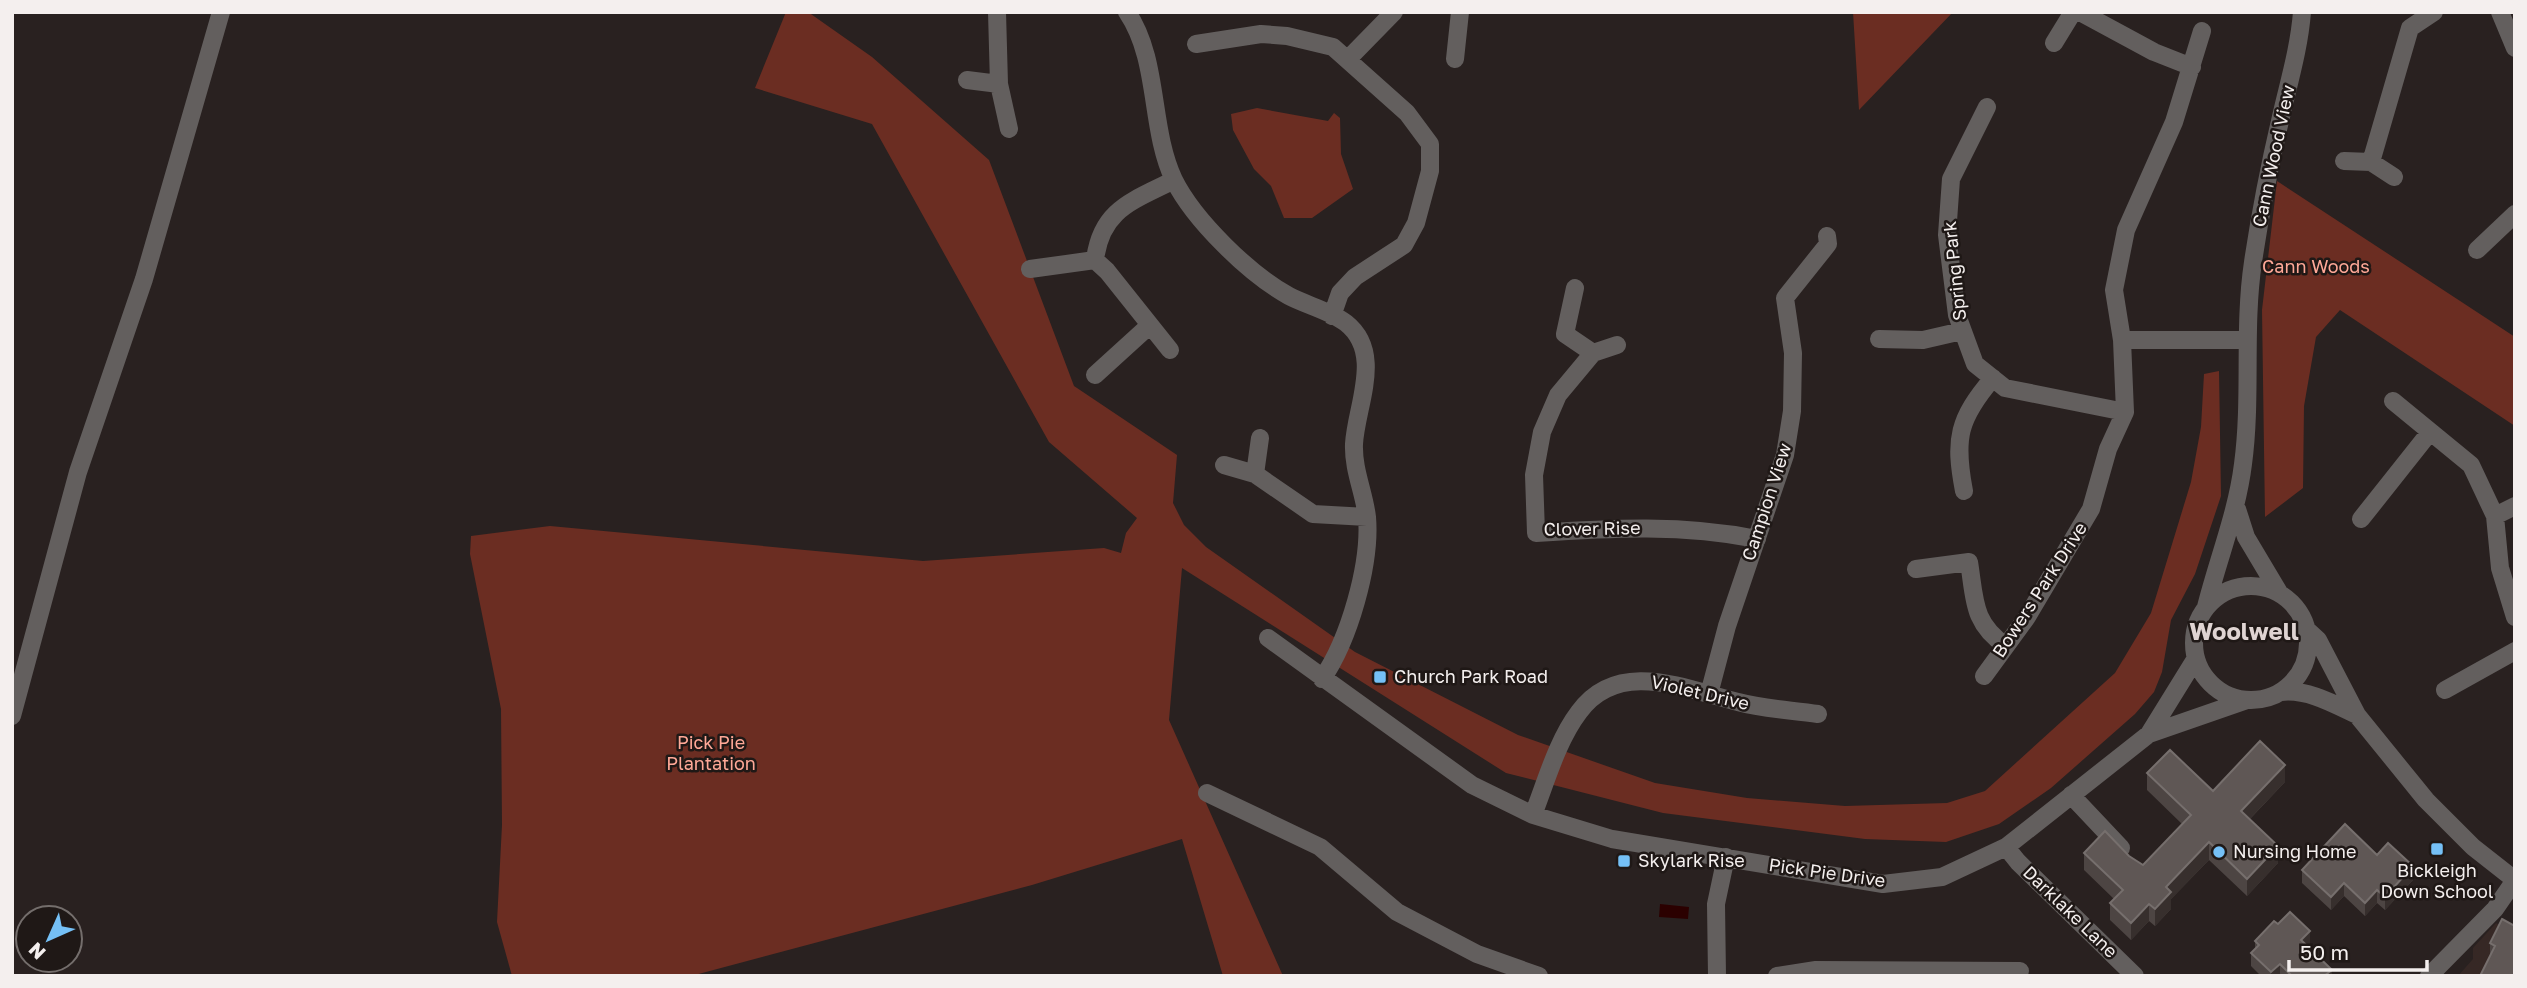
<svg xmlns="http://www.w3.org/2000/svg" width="2527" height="988" font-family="'Golos Text',sans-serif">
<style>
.built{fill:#362825}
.green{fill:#6b2d22}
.water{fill:#2b0000}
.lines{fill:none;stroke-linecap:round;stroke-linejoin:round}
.minor{stroke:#635f5e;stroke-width:18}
.wall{fill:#4d4543}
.shaded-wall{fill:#372f2d}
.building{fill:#5f5755;stroke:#766f6d;stroke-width:2}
.poi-dot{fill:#75c0f6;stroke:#1f1816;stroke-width:2.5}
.labels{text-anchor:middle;stroke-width:5;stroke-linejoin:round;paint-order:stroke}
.street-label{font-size:18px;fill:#f4efee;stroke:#1f1816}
.park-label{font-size:18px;fill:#ffa897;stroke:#1f1816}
.poi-label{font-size:18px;fill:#f4efee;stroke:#1f1816;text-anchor:start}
.district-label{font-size:24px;font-weight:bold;fill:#dfd4d2;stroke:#1f1816}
</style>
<rect width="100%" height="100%" fill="#292120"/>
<path class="built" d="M 2496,923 L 2515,932 L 2515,976 L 2458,976 L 2473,959 L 2473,948 Z"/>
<path class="green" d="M 786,12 L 808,12 L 872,57 L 989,160 L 1074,386 L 1177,455 L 1173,503 L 1184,525 L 1206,547 L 1355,652 L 1518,735 L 1655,783 L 1747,798 L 1845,806 L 1947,803 L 1985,791 L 2115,673 L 2151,613 L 2191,482 L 2201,427 L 2204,374 L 2219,371 L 2221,496 L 2195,574 L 2171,620 L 2162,672 L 2154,692 L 2135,714 L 2051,788 L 1999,824 L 1946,842 L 1865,839 L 1663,813 L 1506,773 L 1182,568 L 1169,720 L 1283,976 L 1223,976 L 1182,839 L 1032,885 L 691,976 L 512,976 L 497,922 L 502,825 L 501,709 L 470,554 L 471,536 L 550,526 L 923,561 L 1104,548 L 1121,553 L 1126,533 L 1137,518 L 1049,442 L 872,124 L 755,88 Z
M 1853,12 L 1953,12 L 1859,110 Z
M 1257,108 L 1328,121 L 1334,113 L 1340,118 L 1341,154 L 1353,189 L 1312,218 L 1284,218 L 1271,186 L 1254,169 L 1233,130 L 1231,114 Z
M 2277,181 L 2515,337 L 2515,426 L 2340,310 L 2316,337 L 2304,406 L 2303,488 L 2265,517 L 2262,310 Z"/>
<path class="water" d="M 1660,904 L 1689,907 L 1688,919 L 1659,917 Z"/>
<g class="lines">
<path class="minor" d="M 997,12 L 999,84 L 1009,129
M 1127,12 C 1160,61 1149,127 1174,180 C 1194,220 1249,274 1289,296 C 1306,305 1331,311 1346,323 C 1384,353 1356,406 1354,444 C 1353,470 1364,492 1367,517 C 1371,564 1349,640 1322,679
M 2080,12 L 2154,52 L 2192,67
M 2500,12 L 2515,48
M 2054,43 L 2073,12
M 1196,44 L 1261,34 L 1287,36 L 1333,47 L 1407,113 L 1430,144 L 1430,171 L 1416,223 L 1404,245 L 1355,277 L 1340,293 L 1332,316
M 1349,58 L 1394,12
M 1455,59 L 1460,12
M 967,80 L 999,84
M 1987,107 L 1951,179 L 1947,235 L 1957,315 L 1975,364 L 2005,388 L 2125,412
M 2344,161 L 2371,162 L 2394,177
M 2371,162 L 2410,28 L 2434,12
M 2477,250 L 2515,214
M 1030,269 L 1095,260
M 1575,288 L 1565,334 L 1593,353
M 1879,339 L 1923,340 L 1962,331
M 2122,340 L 2114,290 L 2126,230 L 2174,122 L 2202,31
M 1617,345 L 1593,353 L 1558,395 L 1542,432 L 1534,475 L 1536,533 C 1611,528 1683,524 1757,539
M 1170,350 L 1107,271 L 1095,260 C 1101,209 1133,201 1174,180
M 1095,375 L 1150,325
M 2393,401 L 2471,465 L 2495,516 L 2500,568 L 2515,617
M 1260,438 L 1255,474 L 1313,514 L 1367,517
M 1224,465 L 1255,474
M 1964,491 C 1954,439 1958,419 1993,378
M 2237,509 L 2246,537 L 2280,594
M 2495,516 L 2515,506
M 2361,519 L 2430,432
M 1916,569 L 1969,562 C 1975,599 1972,623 2006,646
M2194 643a57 57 0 1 1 114 0a57 57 0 1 1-114 0Z
M 2206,607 C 2218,559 2237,513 2243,464 C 2252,397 2243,329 2253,262 C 2260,215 2269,168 2280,121 C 2288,85 2299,50 2302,12
M 2306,629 L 2318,640 L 2357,715 L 2426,800 L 2473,847 L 2515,880
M 1268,638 L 1472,785 L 1533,815 L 1612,839 L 1883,884 L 1942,877 L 2006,847 L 2149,734 L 2247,700
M 1984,676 L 2027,617 L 2091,509 L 2108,449 L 2125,412 L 2122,340 L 2245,340
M 2445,690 L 2515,651
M 2281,692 C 2308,689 2334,704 2357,715
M 1709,694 L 1727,626 L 1785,455 L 1792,411 L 1793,353 L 1785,298 L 1828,244 L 1827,236
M 12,716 L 78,472 L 144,279 L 221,12
M 2149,734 L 2196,658
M 1207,793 L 1320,847 L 1397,912 L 1477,954 L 1539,976
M 2071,795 L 2121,848
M 1533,815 C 1546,782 1557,741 1579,712 C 1619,657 1687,690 1738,702 C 1763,709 1791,710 1818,714
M 2006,847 L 2018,862 L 2135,976
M 1717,976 L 1716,904 L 1726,857
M 1777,976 L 1816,970 L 2020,971
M 2429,976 L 2495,909 L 2515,880"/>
</g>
<path class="wall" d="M 2147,773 L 2213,791 L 2285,782 L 2250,819 L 2278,863 L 2247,896 L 2209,860 L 2171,899 L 2171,909 L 2155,926 L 2149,921 L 2131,940 L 2110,920 L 2110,903 L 2114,899 L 2084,870 L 2084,853 L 2129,856 L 2143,865 L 2182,824 L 2147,790 Z
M 2377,855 L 2413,880 L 2385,910 L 2377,903 L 2365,916 L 2344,896 L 2331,910 L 2302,883 L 2302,870 Z
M 2278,924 L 2310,945 L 2308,947 L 2332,976 L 2261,976 L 2251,966 L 2251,953 L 2255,949 L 2255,941 Z
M 2515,926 L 2490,957 L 2490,943 Z"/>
<path class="shaded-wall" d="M 2285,765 L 2285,782 L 2241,828 L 2241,811 Z
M 2209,842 L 2209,860 L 2171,899 L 2171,909 L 2155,926 L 2155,909 L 2166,887 Z
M 2278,846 L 2278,863 L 2247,896 L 2247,879 Z
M 2413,866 L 2413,880 L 2385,910 L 2385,897 Z
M 2344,883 L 2344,896 L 2331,910 L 2331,897 Z
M 2377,890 L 2377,903 L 2365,916 L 2365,903 Z
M 2149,904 L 2149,921 L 2131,940 L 2131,923 Z
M 2310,931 L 2310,945 L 2301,954 L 2301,940 Z
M 2280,964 L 2280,976 L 2271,976 L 2271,972 Z
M 2332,970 L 2332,976 L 2324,976 Z"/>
<path class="building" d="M 2260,741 L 2285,765 L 2241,811 L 2278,846 L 2247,879 L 2209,842 L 2166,887 L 2171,892 L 2155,909 L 2149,904 L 2131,923 L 2110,903 L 2123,890 L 2084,853 L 2105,831 L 2129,856 L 2143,865 L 2191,815 L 2147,773 L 2170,750 L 2213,791 Z
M 2345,824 L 2377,855 L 2388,843 L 2413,866 L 2385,897 L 2377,890 L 2365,903 L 2344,883 L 2331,897 L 2302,870 Z
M 2290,912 L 2310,931 L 2301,940 L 2332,970 L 2324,976 L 2292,976 L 2280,964 L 2271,972 L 2251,953 L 2259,945 L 2255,941 L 2274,921 L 2278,924 Z
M 2502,919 L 2515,926 L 2515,976 L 2480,976 L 2495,946 L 2490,943 Z"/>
<g class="poi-dot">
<rect x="1373" y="670" width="14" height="14" rx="3.5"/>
<rect x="2430" y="842" width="14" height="14" rx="3.5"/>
<circle cx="2219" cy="852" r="7"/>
<rect x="1617" y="854" width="14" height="14" rx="3.5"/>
</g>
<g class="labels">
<g class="street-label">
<text transform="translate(2274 156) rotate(-78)" y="6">Cann Wood View</text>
<text transform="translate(1955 271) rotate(-96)" y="6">Spring Park</text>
<text transform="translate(1767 502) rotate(-72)" y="6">Campion View</text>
<text transform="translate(1592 529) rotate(-1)" y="6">Clover Rise</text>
<text transform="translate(2040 590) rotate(-57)" y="6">Bowers Park Drive</text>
<text transform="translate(1700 693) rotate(13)" y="6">Violet Drive</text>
<text transform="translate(1827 873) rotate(8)" y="6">Pick Pie Drive</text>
<text transform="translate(2070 912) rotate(44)" y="6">Darklake Lane</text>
</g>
<g class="park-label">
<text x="2316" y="273">Cann Woods</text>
<text x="711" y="749">Pick Pie<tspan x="711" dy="21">Plantation</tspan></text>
</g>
<g class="poi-label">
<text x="1394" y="683">Church Park Road</text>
<text x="2233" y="858">Nursing Home</text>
<text x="1638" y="867">Skylark Rise</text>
<text x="2437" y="877" text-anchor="middle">Bickleigh<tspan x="2437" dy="21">Down School</tspan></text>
</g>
<g class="district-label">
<text x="2244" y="640">Woolwell</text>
</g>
</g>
<rect width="2527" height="988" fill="none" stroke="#f4efee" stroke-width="28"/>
<g transform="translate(49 939) rotate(225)"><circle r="33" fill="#1f1816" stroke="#746e6c" stroke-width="2"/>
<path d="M0-5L12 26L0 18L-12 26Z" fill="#75c0f6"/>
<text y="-10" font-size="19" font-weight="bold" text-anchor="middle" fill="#f4efee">N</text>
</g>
<path d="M2289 960v10h138v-10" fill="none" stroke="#f4efee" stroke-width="3.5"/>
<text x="2300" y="960" font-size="21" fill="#f4efee" stroke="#1f1816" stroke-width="5" paint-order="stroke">50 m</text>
</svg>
